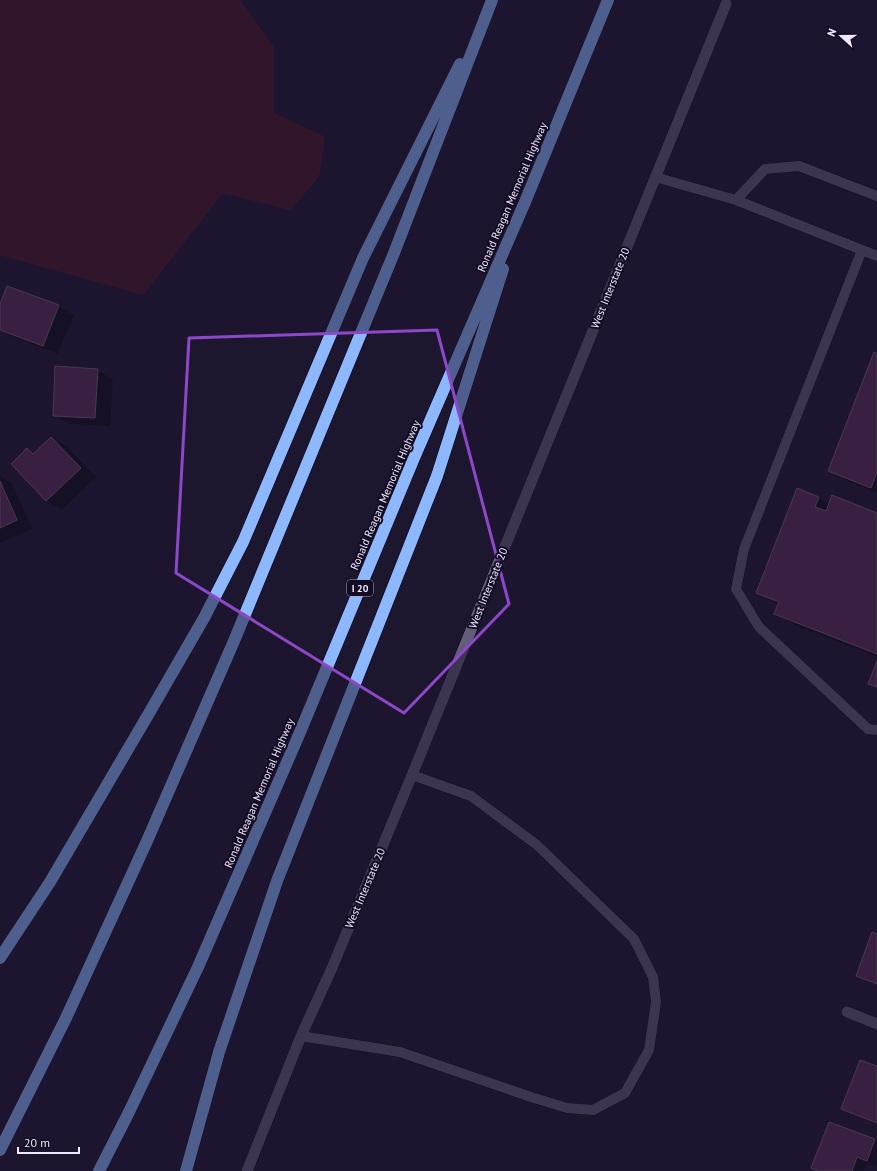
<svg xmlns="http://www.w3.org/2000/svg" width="877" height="1171" font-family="'PT Sans',sans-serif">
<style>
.green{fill:#4a1827}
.shadow{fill:#0007}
.building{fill:#5b2e59;stroke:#7d637a}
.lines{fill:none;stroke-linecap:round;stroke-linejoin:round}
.service-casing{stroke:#070216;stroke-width:11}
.minor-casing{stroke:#070216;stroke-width:12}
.motorway-casing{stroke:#070216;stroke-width:13}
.service{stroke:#635c7a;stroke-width:10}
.minor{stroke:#635c7a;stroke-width:11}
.motorway{stroke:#8db8fe;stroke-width:12}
.marked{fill:none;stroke:#8c48c8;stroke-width:3;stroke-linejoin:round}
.labels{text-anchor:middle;stroke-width:4;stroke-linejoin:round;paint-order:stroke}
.shield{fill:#140c25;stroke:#aca7bc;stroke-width:1}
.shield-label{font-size:10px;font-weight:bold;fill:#edeafc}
.street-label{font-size:11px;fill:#edeafc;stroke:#140c25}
</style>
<rect width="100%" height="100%" fill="#1d162f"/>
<path class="green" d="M 0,0 L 240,0 L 274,47 L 274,113 L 325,137 L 319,177 L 290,210 L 223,193 L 143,295 L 0,255 Z"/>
<path class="shadow" d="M 0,306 L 58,306 L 74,315 L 58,354 L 8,335 L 0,330 Z
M 877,354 L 877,493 L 849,482 L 829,470 Z
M 97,370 L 113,379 L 110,426 L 69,424 L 54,415 Z
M 51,438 L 67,447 L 96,477 L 62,510 L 47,501 L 12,464 L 27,449 L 35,454 Z
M 0,476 L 12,483 L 32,529 L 0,543 Z
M 819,498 L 829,504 L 877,514 L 877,657 L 795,625 L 775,613 L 778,604 L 757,593 Z
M 877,935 L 877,985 L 867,981 L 857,975 Z
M 877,1067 L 877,1124 L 852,1114 L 842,1108 Z
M 874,1140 L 877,1142 L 877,1166 L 867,1162 L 864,1171 L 818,1171 L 813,1168 Z"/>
<path class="building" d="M 7,286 L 59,305 L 43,346 L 0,330 L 0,304 Z
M 874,352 L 877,353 L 877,472 L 871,488 L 828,471 Z
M 55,366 L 98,369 L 95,418 L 53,416 Z
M 51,437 L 81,468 L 46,501 L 11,464 L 27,448 L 33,454 Z
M 0,481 L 17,520 L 0,528 Z
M 797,488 L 819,497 L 815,507 L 826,511 L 832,495 L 877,513 L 877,654 L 774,614 L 779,602 L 756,593 Z
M 877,661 L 877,687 L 868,684 Z
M 872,932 L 877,934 L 877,984 L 856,976 Z
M 860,1060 L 877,1066 L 877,1123 L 841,1109 Z
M 829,1122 L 875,1139 L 867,1161 L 857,1157 L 852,1171 L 818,1171 L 811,1168 Z"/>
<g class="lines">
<defs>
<path id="service" d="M 655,177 L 736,200 L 877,256
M 736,200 L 765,169 L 799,166 L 877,196
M 862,250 L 744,549 L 736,589 L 759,627 L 868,729 L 877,730
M 301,1036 L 400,1052 L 531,1097 L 567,1108 L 593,1110 L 625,1093 L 649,1050 L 656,1002 L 653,977 L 634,939 L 537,845 L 471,796 L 412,775"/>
<path id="minor" d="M 847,1012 L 877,1024
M 247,1171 L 301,1036 L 332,968 L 412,775 L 726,4"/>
<path id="motorway" d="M 0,958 L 50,882 L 148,715 L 204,618 L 243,542 L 363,258 L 460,64
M 0,1150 L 66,1018 L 147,841 L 234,641 L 394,253 L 492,0
M 99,1171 L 129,1112 L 198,967 L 298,737 L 414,458 L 525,202 L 608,0
M 186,1171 L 219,1052 L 277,881 L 437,476 L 503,269"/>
</defs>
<use href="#service" class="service-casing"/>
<use href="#minor" class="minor-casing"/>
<use href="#motorway" class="motorway-casing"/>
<use href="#service" class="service"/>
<use href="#minor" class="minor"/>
<use href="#motorway" class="motorway"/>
</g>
<path d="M0 0H877V1171H0ZM 437,330 L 509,604 L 404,713 L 176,573 L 189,338 Z" fill="#1d162f" fill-opacity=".55" fill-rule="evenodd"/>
<path class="marked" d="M 437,330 L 509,604 L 404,713 L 176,573 L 189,338 Z"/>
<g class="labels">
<rect class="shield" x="347" y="580" width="26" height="16" rx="3"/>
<g class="shield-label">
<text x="360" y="592">I 20</text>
</g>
<g class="street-label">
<text transform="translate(512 197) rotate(-67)" y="4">Ronald Reagan Memorial Highway</text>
<text transform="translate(610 288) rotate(-68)" y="4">West Interstate 20</text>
<text transform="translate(385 495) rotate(-67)" y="4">Ronald Reagan Memorial Highway</text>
<text transform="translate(488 588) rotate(-68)" y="4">West Interstate 20</text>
<text transform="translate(259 793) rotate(-67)" y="4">Ronald Reagan Memorial Highway</text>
<text transform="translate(365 888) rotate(-67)" y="4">West Interstate 20</text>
</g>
</g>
<g transform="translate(841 36) rotate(291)" stroke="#140c25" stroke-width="3" paint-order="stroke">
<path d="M0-3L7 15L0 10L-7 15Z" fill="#edeafc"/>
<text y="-6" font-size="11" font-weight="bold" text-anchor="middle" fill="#edeafc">N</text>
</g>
<path d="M18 1147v6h61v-6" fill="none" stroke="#edeafc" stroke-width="2"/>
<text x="24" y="1147" font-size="12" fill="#edeafc" stroke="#140c25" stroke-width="3" paint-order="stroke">20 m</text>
</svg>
